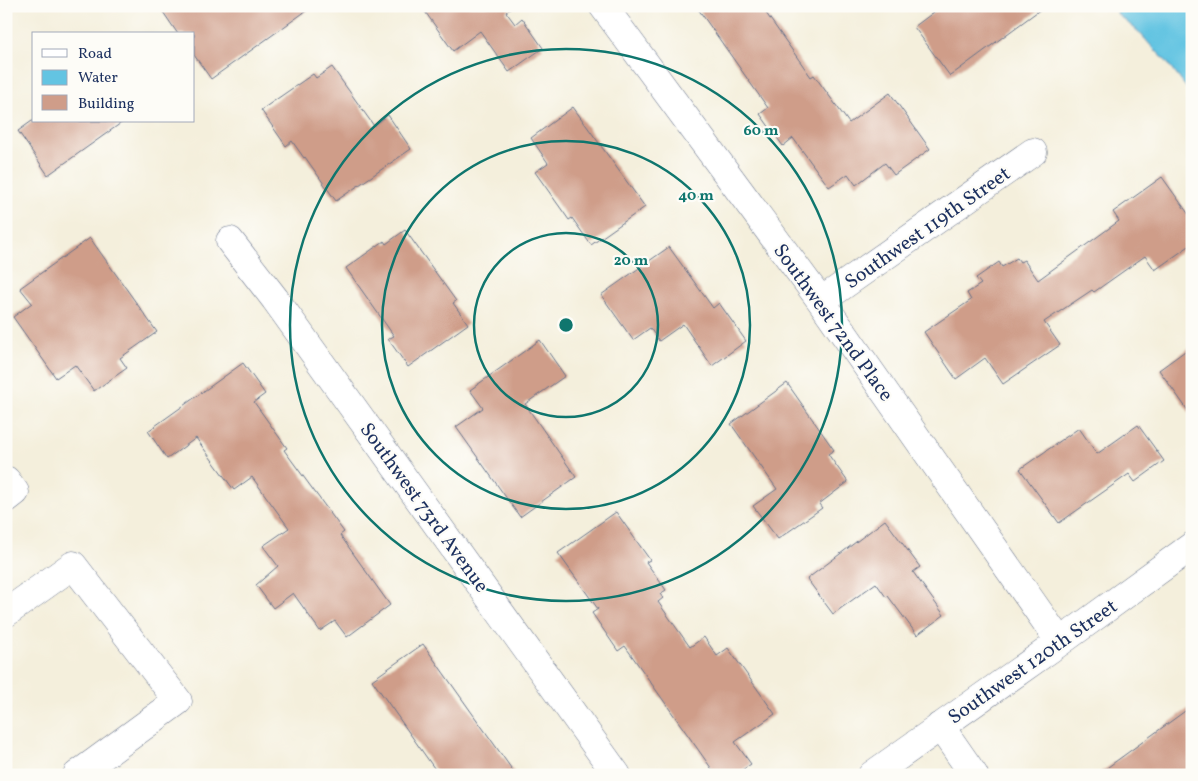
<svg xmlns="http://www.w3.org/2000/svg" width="1198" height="781" font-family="Vollkorn,serif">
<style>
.water{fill:#63c4e2;stroke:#3f7aa0}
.building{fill:#cf9d89}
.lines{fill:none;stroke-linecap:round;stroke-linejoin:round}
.minor-casing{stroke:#67728a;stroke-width:29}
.minor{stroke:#fff;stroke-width:28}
.ring{fill:none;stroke:#0f766e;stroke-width:2.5}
.labels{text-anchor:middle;stroke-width:4.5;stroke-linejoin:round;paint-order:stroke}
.street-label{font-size:20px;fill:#1b2f5e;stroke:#fdfcf7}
.centre{fill:#0f766e;stroke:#fdfcf7;stroke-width:2.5}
.ring-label{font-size:15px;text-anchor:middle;font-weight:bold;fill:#0f766e;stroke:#fdfcf7;stroke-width:4.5;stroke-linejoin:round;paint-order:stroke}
</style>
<rect width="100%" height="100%" fill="#fdfcf7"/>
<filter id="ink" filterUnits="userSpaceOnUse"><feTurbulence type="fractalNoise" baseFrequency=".02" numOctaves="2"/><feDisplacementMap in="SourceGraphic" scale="10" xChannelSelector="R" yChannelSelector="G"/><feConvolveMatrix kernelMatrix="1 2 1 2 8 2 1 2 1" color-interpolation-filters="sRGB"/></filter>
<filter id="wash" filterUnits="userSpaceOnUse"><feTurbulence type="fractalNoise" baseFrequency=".0096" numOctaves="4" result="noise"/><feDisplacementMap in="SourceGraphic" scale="20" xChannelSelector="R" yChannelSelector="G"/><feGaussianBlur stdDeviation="1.12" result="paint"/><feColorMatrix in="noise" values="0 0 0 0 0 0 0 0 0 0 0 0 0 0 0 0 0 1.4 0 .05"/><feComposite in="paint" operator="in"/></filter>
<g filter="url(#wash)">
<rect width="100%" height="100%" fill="#f4efdc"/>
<path class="water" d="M 1115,6 L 1192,6 L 1192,95 L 1166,61 L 1153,48 L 1139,32 L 1118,15 Z"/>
<g id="blocks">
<path class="building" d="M 159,6 L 313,6 L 211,79 L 194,55 L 194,34 L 178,34 Z
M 421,6 L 514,6 L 506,12 L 515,24 L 522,18 L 543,48 L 509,72 L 480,31 L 453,51 Z
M 696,6 L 761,6 L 811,77 L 814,75 L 849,123 L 890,93 L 930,149 L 894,175 L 885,163 L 856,185 L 848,174 L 829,187 L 793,138 L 783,146 L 760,114 L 768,108 Z
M 942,6 L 1045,6 L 950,76 L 914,27 Z
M 332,67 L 374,126 L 388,115 L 411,149 L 336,201 L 305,157 L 304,158 L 292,141 L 286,146 L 261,110 L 313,74 L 316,78 Z
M 573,107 L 645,207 L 591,245 L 572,218 L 569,220 L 535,172 L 548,163 L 531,138 Z
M 32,121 L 124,121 L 48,175 L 18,131 Z
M 1162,177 L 1192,219 L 1192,244 L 1155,270 L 1145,256 L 1094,292 L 1092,290 L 1044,322 L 1060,345 L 1003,384 L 985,358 L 956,379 L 924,332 L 971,300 L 967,293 L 981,284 L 976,278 L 999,262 L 1002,267 L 1017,258 L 1020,262 L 1024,260 L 1038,280 L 1119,221 L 1113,212 Z
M 405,230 L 456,301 L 453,303 L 468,324 L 408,367 L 388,339 L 394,336 L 346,268 L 384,241 L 386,244 Z
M 90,238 L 157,332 L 120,358 L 127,368 L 94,391 L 75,365 L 56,378 L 13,317 L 32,303 L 20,288 Z
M 669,247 L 713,308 L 719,303 L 746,341 L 712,366 L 683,324 L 659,341 L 650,328 L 633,340 L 601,295 Z
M 540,340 L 565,376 L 525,404 L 576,477 L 520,517 L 456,427 L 483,408 L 470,390 Z
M 1192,346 L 1192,416 L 1159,370 Z
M 243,363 L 265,394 L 254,402 L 287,448 L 284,450 L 344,532 L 340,535 L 390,605 L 347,637 L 335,621 L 320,631 L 293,593 L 273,608 L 256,585 L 278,566 L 263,546 L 289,528 L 252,477 L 234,490 L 196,438 L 167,459 L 148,431 Z
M 787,383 L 834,450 L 828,454 L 848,482 L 819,504 L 822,508 L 778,539 L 753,506 L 777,489 L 731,424 Z
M 1138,425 L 1164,461 L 1135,482 L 1129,474 L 1059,523 L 1020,469 L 1079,428 L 1097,454 Z
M 616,512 L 650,560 L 646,562 L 666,590 L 660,594 L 663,598 L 658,602 L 690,647 L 704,637 L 717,656 L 728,648 L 775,714 L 735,742 L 751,764 L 735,775 L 716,775 L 625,646 L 618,651 L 592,613 L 598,609 L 558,553 Z
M 885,520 L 920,567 L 913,572 L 944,615 L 917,635 L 888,596 L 886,597 L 876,583 L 833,614 L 807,579 Z
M 423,644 L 516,775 L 439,775 L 372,680 Z
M 1192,706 L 1192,775 L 1097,775 Z"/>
</g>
</g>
<g filter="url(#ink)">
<use href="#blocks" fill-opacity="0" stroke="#67728a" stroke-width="1"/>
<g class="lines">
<defs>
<path id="minor" d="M 603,6 L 821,301 L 1060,642
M 230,241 L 275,299 L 617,775
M 821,301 L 1033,152
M 6,480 L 15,492 L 6,499
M 6,613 L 73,565 L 178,701 L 77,775
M 940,726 L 974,775
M 872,775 L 1060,642 L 1192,546"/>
</defs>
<use href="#minor" class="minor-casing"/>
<use href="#minor" class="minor"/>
</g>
</g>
<g class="ring">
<circle cx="566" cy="325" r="92"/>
<circle cx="566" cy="325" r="184"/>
<circle cx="566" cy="325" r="276"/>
</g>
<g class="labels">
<g class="street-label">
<text transform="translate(927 227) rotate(-35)" y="7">Southwest 119th Street</text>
<text transform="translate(834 322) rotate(54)" y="7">Southwest 72nd Place</text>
<text transform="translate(425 507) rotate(54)" y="7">Southwest 73rd Avenue</text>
<text transform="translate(1032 661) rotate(-35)" y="7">Southwest 120th Street</text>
</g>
</g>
<circle cx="566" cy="325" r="8" class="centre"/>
<g class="ring-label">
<text x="761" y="135">60 m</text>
<text x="696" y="200">40 m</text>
<text x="631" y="265">20 m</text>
</g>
<rect width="1198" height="781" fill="none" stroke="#fdfcf7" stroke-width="25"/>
<rect x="32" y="32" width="162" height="90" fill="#fdfcf7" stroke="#a3aaba"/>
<rect x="42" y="49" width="25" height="8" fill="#ffffff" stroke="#a3aaba"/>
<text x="78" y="58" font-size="15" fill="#1b2f5e">Road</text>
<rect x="42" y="70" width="25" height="15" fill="#63c4e2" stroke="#a3aaba"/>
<text x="78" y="82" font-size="15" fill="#1b2f5e">Water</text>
<rect x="42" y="95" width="25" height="15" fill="#cf9d89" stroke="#a3aaba"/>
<text x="78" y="108" font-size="15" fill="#1b2f5e">Building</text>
</svg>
